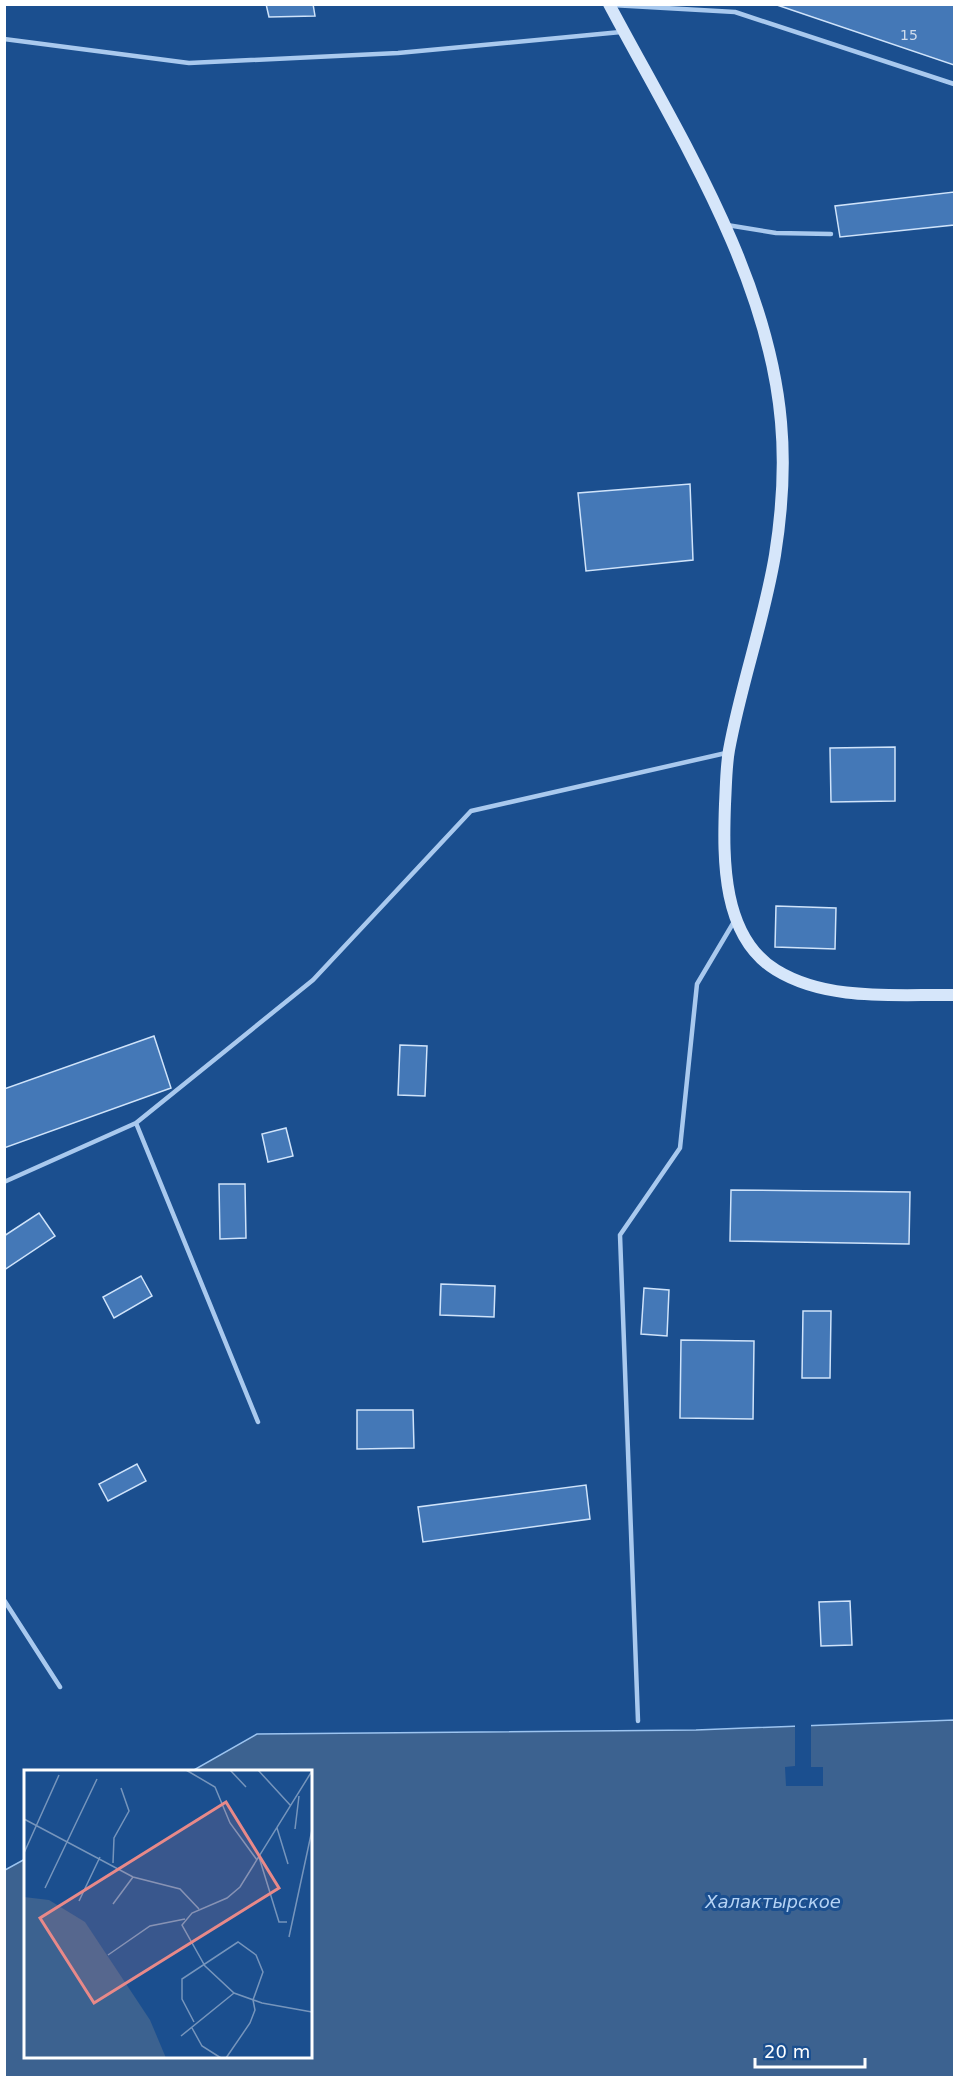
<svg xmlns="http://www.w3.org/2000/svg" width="959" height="2082" font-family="'DejaVu Sans',sans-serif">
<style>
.water{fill:#3c6290;stroke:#9cc4f0;stroke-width:1.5}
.pier{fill:#1b4f8f}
.building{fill:#4478b7;stroke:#cfe3fa;stroke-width:1.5}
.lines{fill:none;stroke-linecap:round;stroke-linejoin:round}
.lane{stroke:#a9c9ee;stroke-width:4.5}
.secondary{stroke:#d6e6fa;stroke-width:12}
.labels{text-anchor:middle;stroke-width:6;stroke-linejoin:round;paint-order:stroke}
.number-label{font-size:14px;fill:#d0dded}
.water-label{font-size:18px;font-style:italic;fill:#b5d3f5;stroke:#1b4f8f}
.inset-road{fill:none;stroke:#7695bc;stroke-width:1.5}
.view{fill:#e88989;fill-opacity:0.15;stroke:#e88989;stroke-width:3}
.inset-edge{fill:none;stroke:#fff;stroke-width:3}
</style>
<rect width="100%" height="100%" fill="#1b4f8f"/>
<path class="water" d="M 954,1720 L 954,2077 L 5,2078 L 5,1870 L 25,1859 L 26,2056 L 310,2056 L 310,1772 L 192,1771 L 257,1734 L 696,1730 Z"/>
<path class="pier" d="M 795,1723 L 811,1723 L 811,1767 L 823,1767 L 823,1786 L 786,1786 L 785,1767 L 795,1766 Z"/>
<path class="building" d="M 266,4 L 313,4 L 315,16 L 269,17 Z
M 774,4 L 954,4 L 954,65 Z
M 954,192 L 954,225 L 840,237 L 835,206 Z
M 690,484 L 693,560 L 586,571 L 578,493 Z
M 895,747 L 895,801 L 831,802 L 830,748 Z
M 776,906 L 836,908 L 835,949 L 775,947 Z
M 154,1036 L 171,1088 L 4,1148 L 4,1089 Z
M 400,1045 L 427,1046 L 425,1096 L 398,1095 Z
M 286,1128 L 293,1156 L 268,1162 L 262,1134 Z
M 219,1184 L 245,1184 L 246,1238 L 220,1239 Z
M 731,1190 L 910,1192 L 909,1244 L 730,1241 Z
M 39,1213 L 55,1236 L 4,1270 L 4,1236 Z
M 141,1276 L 152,1296 L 114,1318 L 103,1297 Z
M 441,1284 L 495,1286 L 494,1317 L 440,1315 Z
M 644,1288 L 669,1290 L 667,1336 L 641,1334 Z
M 803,1311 L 831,1311 L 830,1378 L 802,1378 Z
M 681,1340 L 754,1341 L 753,1419 L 680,1418 Z
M 357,1410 L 413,1410 L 414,1448 L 357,1449 Z
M 137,1464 L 146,1481 L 108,1501 L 99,1484 Z
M 586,1485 L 590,1519 L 423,1542 L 418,1507 Z
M 850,1601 L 852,1645 L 821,1646 L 819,1602 Z"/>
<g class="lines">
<path class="lane" d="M 612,5 L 735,12 L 954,84
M 4,39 L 189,63 L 398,53 L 621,32
M 727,225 L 776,233 L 831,234
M 136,1123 L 258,1422
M 4,1182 L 136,1123 L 313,980 L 471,811 L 726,753
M 4,1600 L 60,1687
M 638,1721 L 620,1235 L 680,1148 L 697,984 L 735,920"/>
<path class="secondary" d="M 609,4 C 678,134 768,273 781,422 C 785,466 782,511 775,555 C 764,621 741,684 729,750 C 726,767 726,786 725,804 C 723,860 722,937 776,970 C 828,1002 897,994 954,995"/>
</g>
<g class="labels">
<g class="number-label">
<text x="909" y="40">15</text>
</g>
<g class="water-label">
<text x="773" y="1908">Халактырское</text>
</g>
</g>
<g transform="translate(24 1770)">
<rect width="288" height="288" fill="#1b4f8f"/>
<path d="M 0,127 L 25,130 L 61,152 L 126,250 L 142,288 L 0,288 Z" fill="#3c6290"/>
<path class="inset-road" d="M 162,0 L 191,17 L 206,53 L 233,90M 206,0 L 222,17M 234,0 L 267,36M 288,1 L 216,117 L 203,128 L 168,143 L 158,155 L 181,196 L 210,223 L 238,233 L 288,242M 0,49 L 109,107 L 156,119 L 175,139M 253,58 L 264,94M 271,59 L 275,26M 0,83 L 35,5M 235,87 L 255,152 L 263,152M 89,93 L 90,68 L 105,41 L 97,18M 21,118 L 73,9M 55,131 L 76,87M 89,134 L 109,107M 265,167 L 288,60M 84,185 L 126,156 L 161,149M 170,252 L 158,229 L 158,209 L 214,172 L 232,185 L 239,202 L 229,230 L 231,240 L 226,253 L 202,288M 168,258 L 178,276 L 197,288M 157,266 L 210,223"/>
<path class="view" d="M 202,32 L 255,118 L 70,233 L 16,148 Z"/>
<rect width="288" height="288" class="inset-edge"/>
</g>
<rect width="959" height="2082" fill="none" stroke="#ffffff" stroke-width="12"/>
<path d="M755 2058v9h110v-9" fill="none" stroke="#ffffff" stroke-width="3"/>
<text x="764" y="2058" font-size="18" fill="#ffffff" stroke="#1b4f8f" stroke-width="4.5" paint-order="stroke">20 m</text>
</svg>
